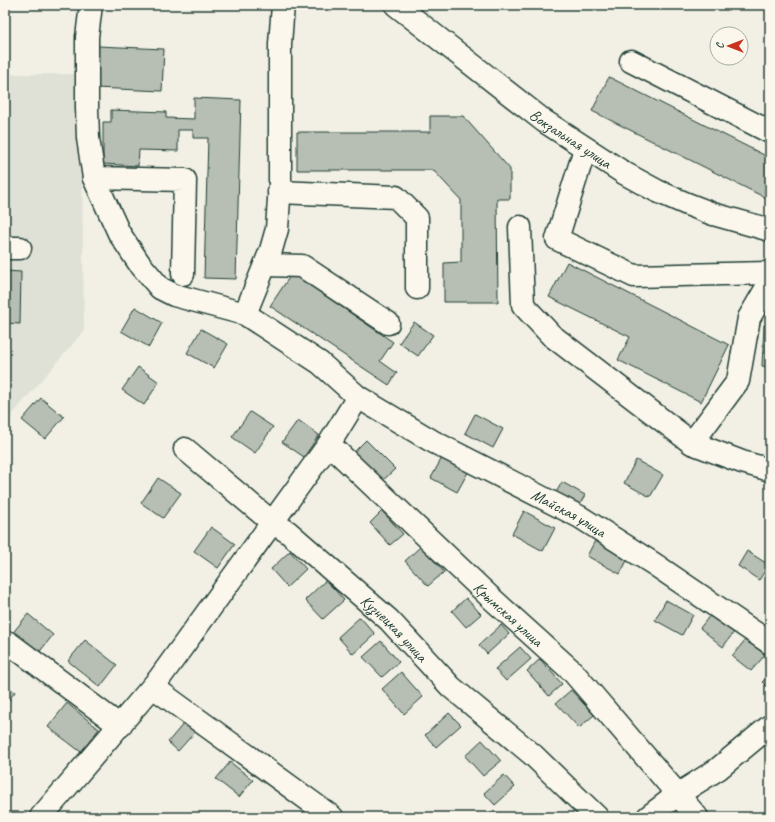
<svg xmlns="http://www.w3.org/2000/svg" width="775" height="822" font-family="Caveat,sans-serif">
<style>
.built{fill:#e0e1d6}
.building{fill:#b7beb3;stroke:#1f3d34}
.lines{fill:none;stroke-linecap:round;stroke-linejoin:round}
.minor-casing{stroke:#1f3d34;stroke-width:25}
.major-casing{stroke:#1f3d34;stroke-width:25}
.minor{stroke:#fbf7ec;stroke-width:22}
.major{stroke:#fbf7ec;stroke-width:22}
.labels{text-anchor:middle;stroke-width:3;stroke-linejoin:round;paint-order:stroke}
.street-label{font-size:16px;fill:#1f3d34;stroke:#fbf7ec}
</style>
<rect width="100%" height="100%" fill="#f2f0e5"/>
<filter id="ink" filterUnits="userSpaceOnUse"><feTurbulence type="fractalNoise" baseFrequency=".025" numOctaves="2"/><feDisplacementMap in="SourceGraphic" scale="8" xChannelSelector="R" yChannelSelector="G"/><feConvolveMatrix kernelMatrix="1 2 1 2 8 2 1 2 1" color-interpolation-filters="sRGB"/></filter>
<g filter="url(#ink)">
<path class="built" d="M 5,74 L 81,74 L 84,331 L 5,423 Z"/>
<path class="building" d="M 98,46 L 164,49 L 162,91 L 95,88 Z
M 609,77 L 770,158 L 770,200 L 592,111 Z
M 194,98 L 241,100 L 236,279 L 204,278 L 208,138 L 193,138 L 193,130 L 178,130 L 178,151 L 139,150 L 138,166 L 103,164 L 103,122 L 111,122 L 111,110 L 166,112 L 166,118 L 194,119 Z
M 430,116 L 463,116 L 510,169 L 510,199 L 497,199 L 498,302 L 444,302 L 444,263 L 461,262 L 461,200 L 433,170 L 297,170 L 297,132 L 430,132 Z
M 567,262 L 729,345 L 701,402 L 618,360 L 630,337 L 549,297 Z
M 5,271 L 21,272 L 20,324 L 5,323 Z
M 292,273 L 393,342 L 380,361 L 397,373 L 389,385 L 270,306 Z
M 135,307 L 162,323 L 149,347 L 121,331 Z
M 414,322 L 433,335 L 418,356 L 399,343 Z
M 764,325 L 770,325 L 770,367 L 762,366 Z
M 201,329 L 228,344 L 214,368 L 187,353 Z
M 138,367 L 159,382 L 144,405 L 122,390 Z
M 41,398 L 64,417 L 45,439 L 22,420 Z
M 250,412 L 273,427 L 255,453 L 232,437 Z
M 475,414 L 503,429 L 493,448 L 465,433 Z
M 298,420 L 319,435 L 304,457 L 282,442 Z
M 366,440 L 395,469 L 379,484 L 350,456 Z
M 445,452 L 471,467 L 457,492 L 431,478 Z
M 636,460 L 663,475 L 650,497 L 624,483 Z
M 158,478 L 181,493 L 163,518 L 141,503 Z
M 562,482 L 585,495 L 576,511 L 553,498 Z
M 382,511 L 403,534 L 390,545 L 370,523 Z
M 524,511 L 555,528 L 543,551 L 512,534 Z
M 211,527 L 235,544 L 218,568 L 194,551 Z
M 597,537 L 630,555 L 620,574 L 587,556 Z
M 421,546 L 444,572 L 428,586 L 405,561 Z
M 290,551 L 306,569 L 287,587 L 271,569 Z
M 747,551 L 769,565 L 759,580 L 738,566 Z
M 326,580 L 344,600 L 323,619 L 305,600 Z
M 466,598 L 481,614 L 466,627 L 452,611 Z
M 666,600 L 693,615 L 682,635 L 655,620 Z
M 28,614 L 53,635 L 37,655 L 11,635 Z
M 711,614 L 734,632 L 723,647 L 700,628 Z
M 360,617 L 375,634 L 353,654 L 338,637 Z
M 501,625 L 509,634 L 487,654 L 479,645 Z
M 746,639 L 765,655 L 751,671 L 732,656 Z
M 85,640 L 117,665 L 100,687 L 68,661 Z
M 381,641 L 399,662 L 382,677 L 363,657 Z
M 520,647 L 531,659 L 506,681 L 495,669 Z
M 540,659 L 562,684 L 549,696 L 527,671 Z
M 401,672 L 423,697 L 404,714 L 382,689 Z
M 770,675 L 770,690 L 762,682 Z
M 5,685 L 15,692 L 5,705 Z
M 571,690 L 594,715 L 579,728 L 556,703 Z
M 67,703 L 99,729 L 81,752 L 48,727 Z
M 449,713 L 461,725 L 436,747 L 425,735 Z
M 184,723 L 195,732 L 178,751 L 168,742 Z
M 482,740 L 501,761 L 483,776 L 465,756 Z
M 230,762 L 253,780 L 239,797 L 216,779 Z
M 504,775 L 515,787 L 495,805 L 484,793 Z
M 494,810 L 500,817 L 487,817 Z"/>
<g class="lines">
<defs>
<g id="minor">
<path id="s1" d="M 91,5 L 87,37 L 87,108 L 88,138 L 94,178 L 119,233 L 139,263 L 160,288 L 174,295 L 245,314 L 320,363 L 358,397 L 432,441 L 580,517 L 654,564 L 770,643"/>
<path d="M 631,61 L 770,132"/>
<path d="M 585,149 L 557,239 L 634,276 L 770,273"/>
<path d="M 94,178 L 185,180 L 183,274"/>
<path d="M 279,192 L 396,197 L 417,218 L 417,288"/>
<path d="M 520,227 L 523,305 L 551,335 L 692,443 L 738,381 L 749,318 L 770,282"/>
<path d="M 5,248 L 20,248"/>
<path d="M 265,265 L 302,266 L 388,323"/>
<path d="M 245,314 L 271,250 L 277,229 L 280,184 L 280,44 L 283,5"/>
<path d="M 692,443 L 742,462 L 770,470"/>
<path id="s2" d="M 329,444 L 490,597 L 573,672 L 697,817"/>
<path id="s3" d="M 185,449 L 273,523 L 288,532 L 389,620 L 451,687 L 533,755 L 597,817"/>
<path d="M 9,643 L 120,726"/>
<path d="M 153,687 L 332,817"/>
<path d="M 41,817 L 159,679 L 329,444 L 358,397"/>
<path d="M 648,817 L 677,795 L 718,769 L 770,726"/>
</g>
<g id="major">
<path id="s4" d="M 396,5 L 544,121 L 624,173 L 657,191 L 687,204 L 713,214 L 770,230"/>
</g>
</defs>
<use href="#minor" class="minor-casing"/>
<use href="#major" class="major-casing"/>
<use href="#minor" class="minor"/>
<use href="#major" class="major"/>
</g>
</g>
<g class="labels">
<g class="street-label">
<text dy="6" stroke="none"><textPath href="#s4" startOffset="220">Вокзальная улица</textPath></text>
<text dy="6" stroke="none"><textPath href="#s1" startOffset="773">Майская улица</textPath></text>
<text dy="6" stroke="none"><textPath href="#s2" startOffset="247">Крымская улица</textPath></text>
<text dy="6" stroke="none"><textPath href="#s3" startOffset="276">Кузнецкая улица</textPath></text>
</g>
</g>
<rect width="775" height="822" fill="none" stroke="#fbf7ec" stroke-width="20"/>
<rect x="10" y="10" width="755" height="802" fill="none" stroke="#1f3d34" stroke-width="1.5" filter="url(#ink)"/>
<g transform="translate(729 46) rotate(270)"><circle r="19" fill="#fbf7ec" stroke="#a3ada2"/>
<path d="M0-3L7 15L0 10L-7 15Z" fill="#c8321e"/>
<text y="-6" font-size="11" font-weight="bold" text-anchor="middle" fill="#1f3d34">С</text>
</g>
</svg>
